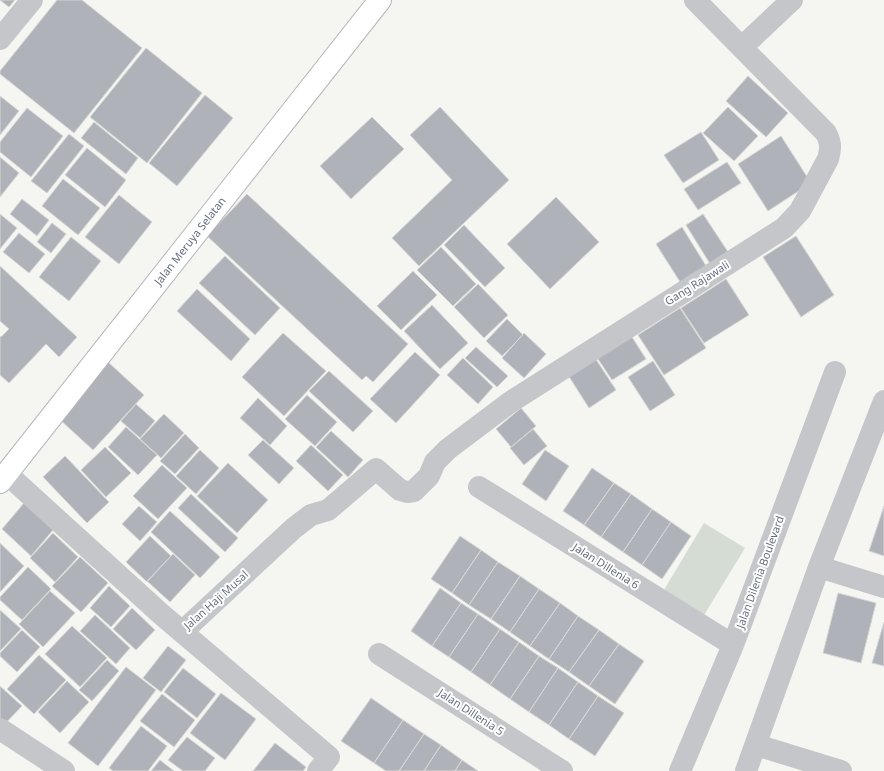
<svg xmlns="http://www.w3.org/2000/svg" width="884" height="771" font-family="'Noto Sans',sans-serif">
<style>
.green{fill:#d5dcd3}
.building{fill:#afb3b9;stroke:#d6d7d4}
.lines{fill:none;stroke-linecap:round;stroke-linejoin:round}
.major-casing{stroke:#b4b7bb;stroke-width:24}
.minor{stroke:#c4c6ca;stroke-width:22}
.major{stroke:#fff;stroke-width:22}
.labels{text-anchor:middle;stroke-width:4;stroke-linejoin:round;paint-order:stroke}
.street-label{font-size:11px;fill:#666f81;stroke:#fff}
</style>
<rect width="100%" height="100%" fill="#f5f5f2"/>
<path class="green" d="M 704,523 L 745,548 L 701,620 L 661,595 Z"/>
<path class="building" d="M 0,0 L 15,0 L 9,7 Z
M 57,0 L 82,0 L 142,48 L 74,133 L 0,74 L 0,71 Z
M 146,48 L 202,93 L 147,163 L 90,117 Z
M 748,76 L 788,113 L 766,137 L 726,101 Z
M 205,95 L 233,118 L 177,186 L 149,163 Z
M 0,96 L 19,111 L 0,135 Z
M 440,107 L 509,180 L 419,266 L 392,238 L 452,180 L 410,135 Z
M 728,107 L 758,136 L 734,161 L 703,133 Z
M 27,108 L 63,136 L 31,177 L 0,152 L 0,142 Z
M 372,117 L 404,149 L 351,199 L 320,166 Z
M 94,122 L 138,158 L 126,174 L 81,138 Z
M 701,132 L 719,160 L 683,183 L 664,155 Z
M 69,134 L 84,146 L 47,193 L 31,181 Z
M 781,136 L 811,183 L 768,211 L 738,164 Z
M 87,148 L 126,180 L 105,207 L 65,175 Z
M 0,157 L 19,173 L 0,197 Z
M 727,162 L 741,183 L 698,210 L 684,189 Z
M 63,179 L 100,208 L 78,235 L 42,206 Z
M 247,194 L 408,344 L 373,382 L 366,376 L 362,380 L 207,236 Z
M 119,195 L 152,222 L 119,264 L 85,237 Z
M 556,197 L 599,242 L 550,289 L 507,244 Z
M 22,199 L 49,220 L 37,236 L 10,214 Z
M 0,214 L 17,228 L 0,249 Z
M 703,214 L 730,255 L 712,267 L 686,225 Z
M 52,223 L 66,234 L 51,253 L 37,242 Z
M 464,225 L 505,268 L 485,287 L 444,245 Z
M 682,227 L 708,269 L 682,285 L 656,244 Z
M 19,233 L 45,254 L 29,273 L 3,252 Z
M 796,236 L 834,295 L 801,317 L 763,257 Z
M 71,237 L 101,261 L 69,301 L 39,277 Z
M 441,247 L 476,284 L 453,306 L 417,270 Z
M 225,256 L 280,308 L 255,335 L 199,283 Z
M 0,266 L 77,337 L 59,357 L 46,344 L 9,383 L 0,375 L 0,336 L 1,337 L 9,329 L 0,321 Z
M 413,271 L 437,295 L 401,330 L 377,306 Z
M 726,279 L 749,315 L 704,343 L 681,308 Z
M 478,284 L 508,315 L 484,338 L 454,307 Z
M 197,289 L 250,339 L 231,361 L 177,311 Z
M 432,305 L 468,343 L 440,369 L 404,331 Z
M 680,308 L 706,348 L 664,375 L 638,335 Z
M 507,319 L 523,335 L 502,356 L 486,341 Z
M 283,333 L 326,371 L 284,416 L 242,377 Z
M 524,333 L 546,354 L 524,378 L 502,358 Z
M 630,334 L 646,359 L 612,380 L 596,356 Z
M 476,347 L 508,376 L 497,387 L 465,358 Z
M 415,352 L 440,375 L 396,423 L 370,399 Z
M 463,358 L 493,387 L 478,404 L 447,375 Z
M 595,358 L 616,390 L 589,408 L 568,375 Z
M 653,361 L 675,395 L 650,411 L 628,377 Z
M 108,362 L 144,395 L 93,450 L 57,417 Z
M 329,371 L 373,411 L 353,432 L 309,391 Z
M 307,395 L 337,422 L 315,446 L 285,419 Z
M 258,398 L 287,426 L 270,445 L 240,418 Z
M 136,404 L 155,421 L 140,438 L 121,421 Z
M 521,408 L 536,426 L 511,447 L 496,429 Z
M 164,414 L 184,433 L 161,458 L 140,439 Z
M 126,427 L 157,455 L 138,475 L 108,447 Z
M 533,429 L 547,446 L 524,465 L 510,448 Z
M 331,431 L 363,460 L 348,477 L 316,447 Z
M 185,434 L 199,448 L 175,474 L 160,461 Z
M 263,440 L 294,468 L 279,484 L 248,455 Z
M 311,445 L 343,475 L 328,491 L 296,461 Z
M 105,447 L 131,473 L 106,497 L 81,470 Z
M 200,450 L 219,468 L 196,494 L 176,476 Z
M 545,450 L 569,466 L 546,501 L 522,484 Z
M 65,456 L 109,502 L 87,523 L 43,477 Z
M 228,463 L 268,500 L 237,533 L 197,496 Z
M 162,465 L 187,488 L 158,519 L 133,496 Z
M 592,468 L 614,483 L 584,525 L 563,511 Z
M 614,483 L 631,494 L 601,537 L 584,525 Z
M 191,494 L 238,538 L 225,552 L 178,508 Z
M 631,494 L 652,509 L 623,552 L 601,537 Z
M 24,503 L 53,530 L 31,556 L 2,529 Z
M 139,506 L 157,522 L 140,541 L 122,524 Z
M 884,506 L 884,556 L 869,551 Z
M 652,509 L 671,522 L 642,565 L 623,552 Z
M 170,511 L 220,557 L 200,578 L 151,532 Z
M 671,522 L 691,536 L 662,579 L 642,565 Z
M 53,533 L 78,557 L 55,582 L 30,558 Z
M 150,536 L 171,556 L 147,582 L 126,562 Z
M 460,536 L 481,550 L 452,593 L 431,579 Z
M 0,543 L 24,566 L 0,592 Z
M 481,550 L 498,562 L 469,605 L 452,593 Z
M 173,554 L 195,575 L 170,602 L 147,581 Z
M 80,557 L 108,583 L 81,612 L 52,586 Z
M 498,562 L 520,576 L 491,619 L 469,605 Z
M 28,567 L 51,589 L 22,620 L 0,600 L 0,597 Z
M 520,576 L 539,589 L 510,632 L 491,619 Z
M 109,586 L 130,606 L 111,627 L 90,608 Z
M 440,588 L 461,603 L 432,646 L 411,631 Z
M 539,589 L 560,603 L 530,646 L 510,632 Z
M 50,591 L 75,613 L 43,647 L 19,624 Z
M 838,593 L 876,603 L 861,663 L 823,653 Z
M 461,603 L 478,614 L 449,657 L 432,646 Z
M 560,603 L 578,616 L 549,659 L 530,646 Z
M 132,608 L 155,630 L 136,650 L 113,629 Z
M 0,610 L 21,629 L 0,651 Z
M 478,614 L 500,629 L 471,672 L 449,657 Z
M 95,615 L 130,648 L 116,664 L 80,631 Z
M 578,616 L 599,630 L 569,672 L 549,659 Z
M 884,622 L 884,666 L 872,663 Z
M 72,626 L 107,658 L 80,687 L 45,654 Z
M 500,629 L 519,642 L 490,685 L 471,672 Z
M 22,630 L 40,647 L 17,672 L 0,656 L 0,653 Z
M 599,630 L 619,644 L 589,686 L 569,672 Z
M 519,642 L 539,656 L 510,699 L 490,685 Z
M 619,644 L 644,661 L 615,704 L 589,686 Z
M 168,646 L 186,660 L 161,692 L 143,678 Z
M 39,655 L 66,680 L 34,714 L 7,689 Z
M 539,656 L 558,668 L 529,712 L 510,699 Z
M 107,660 L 119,671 L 92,701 L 79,690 Z
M 126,667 L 156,690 L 98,766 L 68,743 Z
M 183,668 L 216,694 L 197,718 L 164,692 Z
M 558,668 L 578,682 L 549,725 L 529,712 Z
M 67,681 L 89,702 L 60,733 L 38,712 Z
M 578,682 L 598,696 L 569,739 L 549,725 Z
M 0,686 L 22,706 L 1,728 L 0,727 Z
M 221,693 L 256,719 L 225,760 L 190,733 Z
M 162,694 L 195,720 L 174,747 L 140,721 Z
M 598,696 L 624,713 L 595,756 L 569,739 Z
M 371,698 L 403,720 L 374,763 L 341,741 Z
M 403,720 L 424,734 L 399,771 L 386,771 L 374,763 Z
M 141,726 L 167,746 L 148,771 L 113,771 L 109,768 Z
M 424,734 L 441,745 L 424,771 L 399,771 Z
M 187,737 L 215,758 L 205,771 L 183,771 L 168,760 Z
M 275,743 L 306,767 L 303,771 L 253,771 Z
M 441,745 L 462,760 L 455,771 L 424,771 Z
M 160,760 L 174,771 L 151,771 Z
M 462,760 L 478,771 L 455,771 Z"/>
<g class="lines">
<defs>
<path id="major" d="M 0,482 L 380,0"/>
</defs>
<use href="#major" class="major-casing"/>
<path class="minor" d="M 0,39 L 32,0
M 742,47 L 792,0
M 7,474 L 161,614 L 329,757 L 318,771
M 479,487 L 733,645
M 819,567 L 884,587
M 183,631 L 294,528 L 311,515 L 328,510 L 376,469 L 400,490 L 407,492 L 414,491 L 429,476 L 435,462 L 448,449 L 509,403 L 784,228 L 800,211 L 828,159 C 831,149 831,142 826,133 L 695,0
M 379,654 L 562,771
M 0,729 L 64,771
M 756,745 L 841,771
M 680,771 L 733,645 L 835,372
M 746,771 L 819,567 L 884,401"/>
<use href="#major" class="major"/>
</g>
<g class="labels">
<g class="street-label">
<text transform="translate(190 241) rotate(-52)" y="4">Jalan Meruya Selatan</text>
<text transform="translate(697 283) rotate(-32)" y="4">Gang Rajawali</text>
<text transform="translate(606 566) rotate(32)" y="4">Jalan Dillenia 6</text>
<text transform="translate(760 572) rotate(-70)" y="4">Jalan Dilenia Boulevard</text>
<text transform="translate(216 600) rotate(-42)" y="4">Jalan Haji Musal</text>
<text transform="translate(471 712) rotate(33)" y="4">Jalan Dillenia 5</text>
</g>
</g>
</svg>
